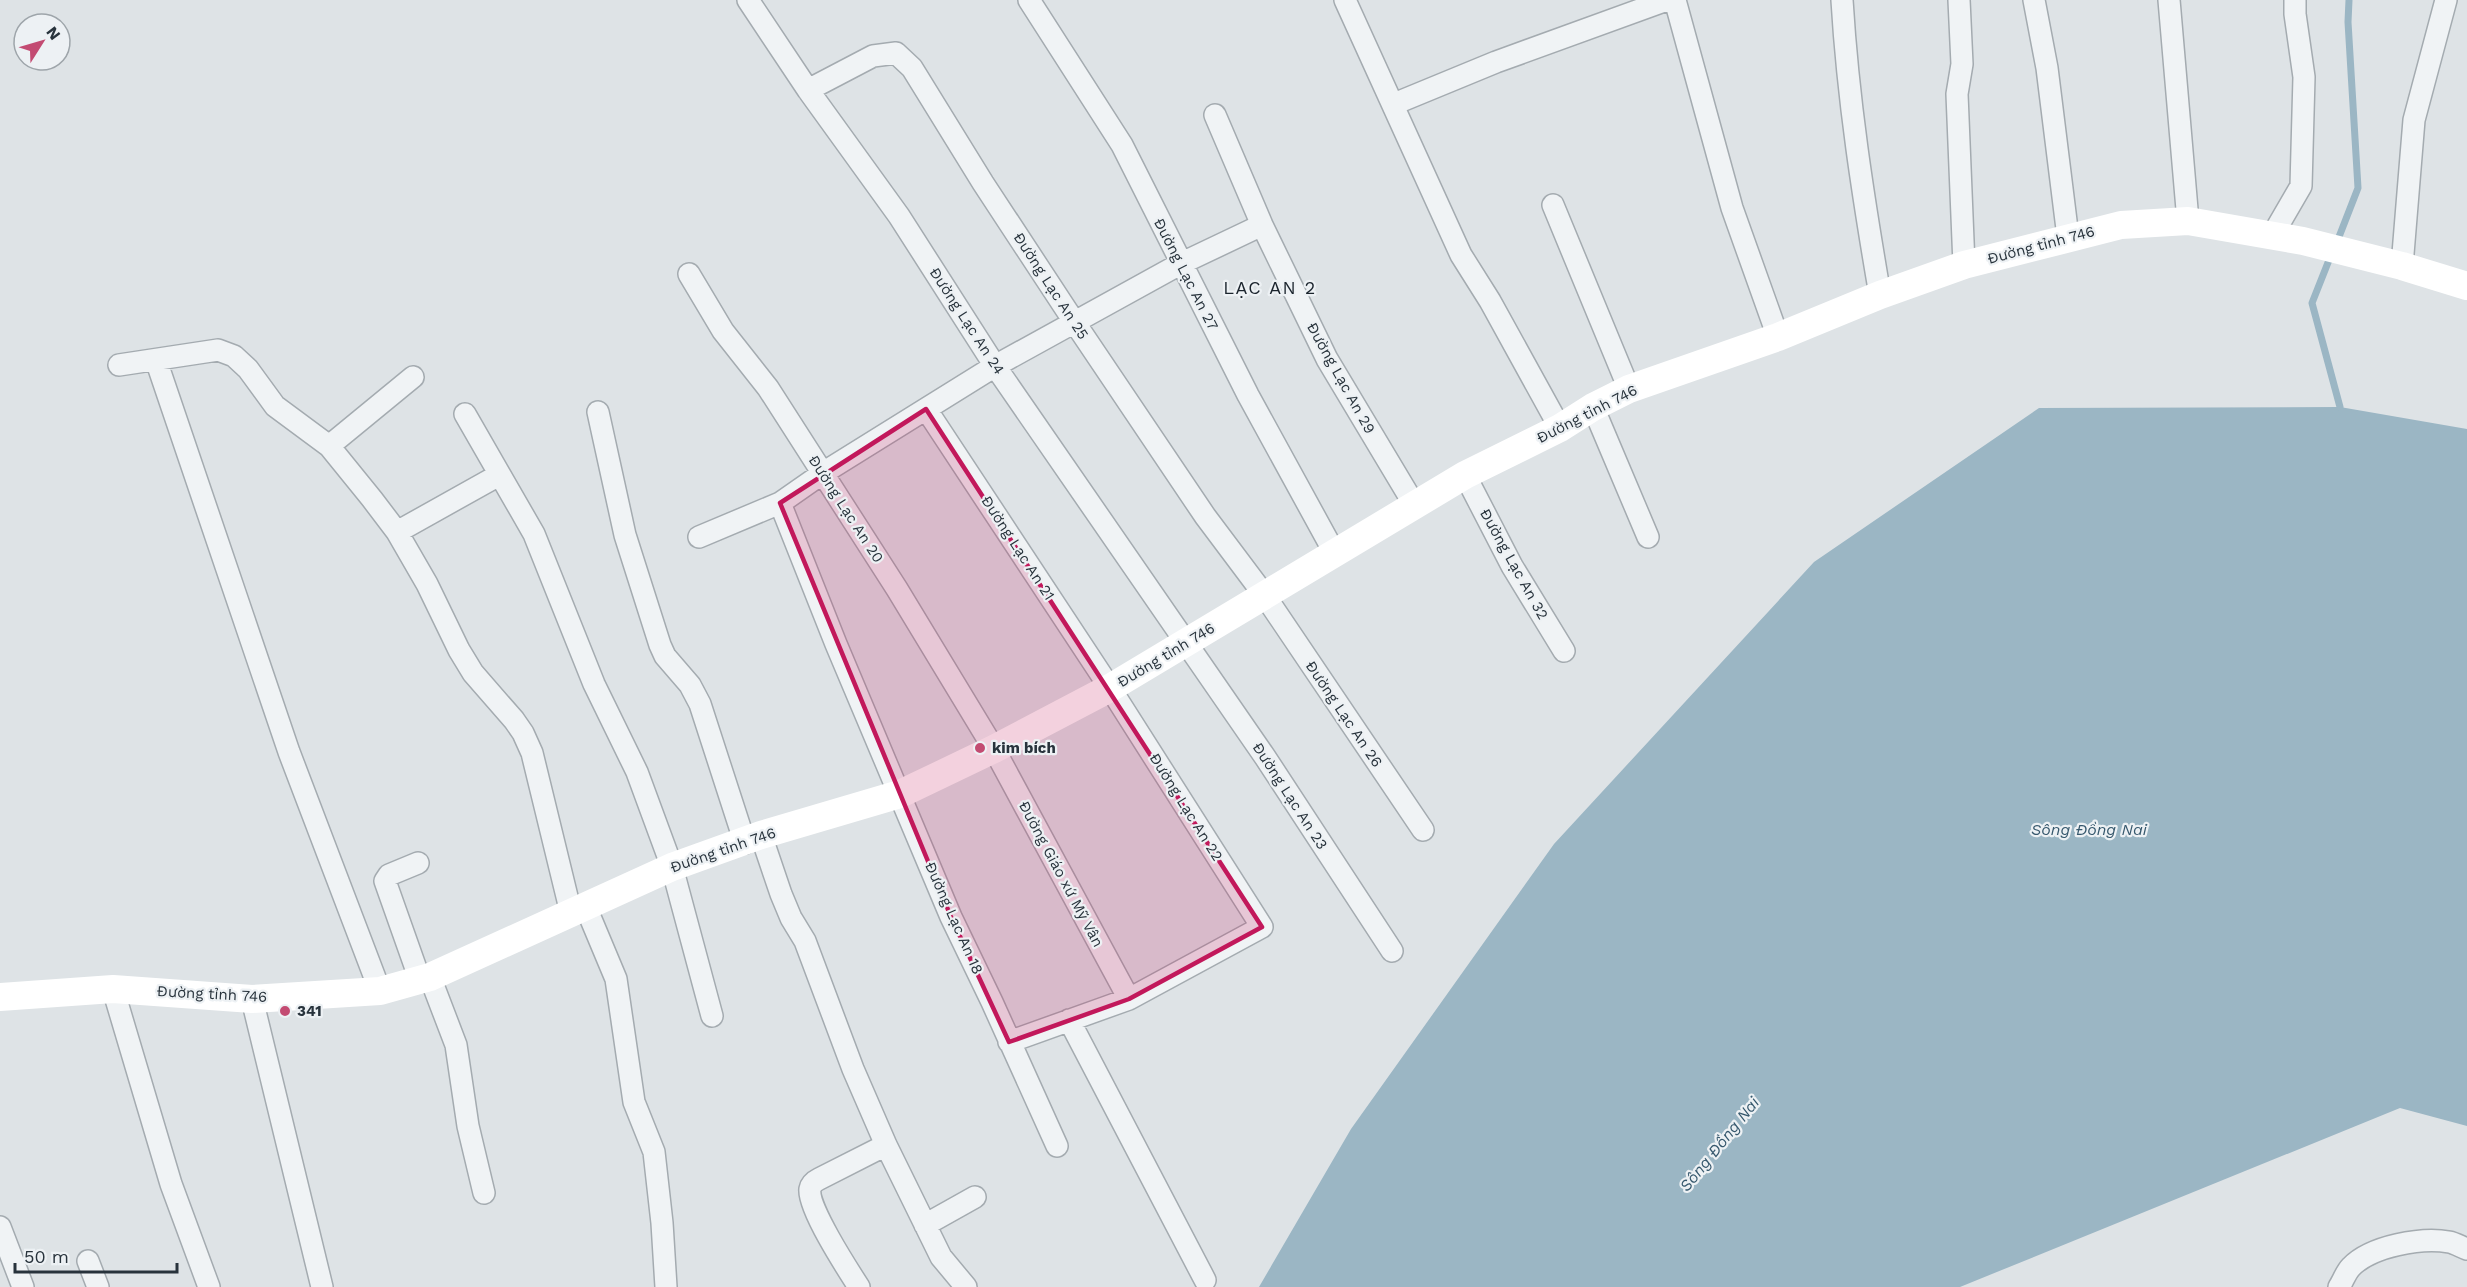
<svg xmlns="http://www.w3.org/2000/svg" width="2467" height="1287" font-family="'Work Sans',sans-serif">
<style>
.water{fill:#9bb6c4}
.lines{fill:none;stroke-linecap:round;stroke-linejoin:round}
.stream{stroke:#9bb6c4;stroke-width:7}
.minor-casing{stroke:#a4abb0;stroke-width:24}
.minor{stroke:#f0f3f5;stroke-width:21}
.secondary{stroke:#fff;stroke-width:28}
.marked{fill:#c2185b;fill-opacity:0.2;stroke:#c2185b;stroke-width:4.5;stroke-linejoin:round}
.poi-dot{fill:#c34b72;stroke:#edf1f4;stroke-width:2}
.labels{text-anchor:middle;stroke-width:4.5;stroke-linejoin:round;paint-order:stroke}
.street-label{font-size:15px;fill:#28333c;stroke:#edf1f4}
.poi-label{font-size:15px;font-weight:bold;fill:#28333c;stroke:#edf1f4;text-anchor:start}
.water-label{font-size:16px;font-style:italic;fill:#36586d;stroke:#edf1f4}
.quarter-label{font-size:18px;letter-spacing:1.5px;fill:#1b242d;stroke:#edf1f4}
</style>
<rect width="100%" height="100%" fill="#dee3e6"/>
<path class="water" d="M 2340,407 L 2467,429 L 2467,1126 L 2400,1108 L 1960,1287 L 1259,1287 L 1351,1129 L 1554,844 L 1814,562 L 2039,408 Z"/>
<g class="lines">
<path class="stream" d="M 2337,242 L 2358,188 L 2348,22 L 2349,0
M 2331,255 L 2312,303 L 2340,407"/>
<defs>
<path id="minor" d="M 748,0 L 808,90 L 899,216 L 995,366 L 1265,757 L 1392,951
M 1029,0 L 1122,145 L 1248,395 L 1334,552
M 1345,0 L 1461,255 L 1490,301 L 1560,428
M 1675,0 L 1732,208 L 1778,337
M 1842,0 C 1848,100 1863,196 1880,295
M 1959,0 L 1962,64 L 1957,94 L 1964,265
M 2034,0 L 2047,68 L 2068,237
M 2169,0 L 2188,221
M 808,90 L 873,56 L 896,53 L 912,68 L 983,183 L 1075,323 L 1205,516 L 1265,596 L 1423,830
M 1394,104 L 1496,62 L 1667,0
M 1215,115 L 1262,225 L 1327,359 L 1415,506
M 1553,205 L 1629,389
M 2272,236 L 2301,186 L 2304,77 L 2295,14 L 2295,0
M 2402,266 L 2414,120 L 2446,0
M 689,274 L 723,331 L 768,388 L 897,589 L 994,749 L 1129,999
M 156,360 L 289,752 L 380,991
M 119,365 L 218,350 L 234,356 L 248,369 L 275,406 L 329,446 L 372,499 L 397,532 L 427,584 L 459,650 L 473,673 L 514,720 L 523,733 L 532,753 L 571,913
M 1593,407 L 1648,537
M 926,409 L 1110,688 L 1262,927 L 1129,999 L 1009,1042
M 598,412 L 625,535 L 660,645 L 665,656 L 690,685 L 700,704 L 745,843
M 465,414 L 534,534 L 594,684 L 637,772 L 672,867 L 712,1016
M 329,446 L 413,377
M 1465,475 L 1512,566 L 1564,651
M 780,503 L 836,644 L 951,917 L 992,1002 L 1057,1146
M 397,532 L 499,475
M 699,537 L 780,503 L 823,473 L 995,366 L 1180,264 L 1262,225
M 761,835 L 781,894 L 791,918 L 805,941 L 853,1069 L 886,1145 L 941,1257 L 966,1287
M 418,863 L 389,875 L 385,881 L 420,980
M 585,905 L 616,979 L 634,1102 L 654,1152 L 662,1223 L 666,1287
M 430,977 L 456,1045 L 468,1126 L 484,1193
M 113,989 L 171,1184 L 209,1287
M 252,999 L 322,1287
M 1069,1020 L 1205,1280
M 925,1225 L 975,1197
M 0,1227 L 23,1287
M 88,1261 L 98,1287
M 859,1287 C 848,1270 807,1207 810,1189 C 811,1184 815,1181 819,1179 L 886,1145
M 2339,1287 C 2343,1281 2346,1272 2351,1267 C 2371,1246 2422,1237 2449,1242 C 2455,1243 2461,1247 2467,1249"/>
</defs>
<use href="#minor" class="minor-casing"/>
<use href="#minor" class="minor"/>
<path class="secondary" d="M 0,997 L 113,989 L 252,999 L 380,991 L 430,977 L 672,867 L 761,835 L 900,794 L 994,749 L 1110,688 L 1465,475 L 1560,428 L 1593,407 L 1629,389 L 1778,337 L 1880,295 L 1964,265 L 2121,225 L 2188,221 L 2303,241 L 2402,266 L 2467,286"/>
</g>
<path class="marked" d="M 926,409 L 1262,927 L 1129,999 L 1009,1042 L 951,917 L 780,503 Z"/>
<g class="poi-dot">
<circle cx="980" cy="748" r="6"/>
<circle cx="285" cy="1011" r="6"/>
</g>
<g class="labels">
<g class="street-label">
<text transform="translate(2041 245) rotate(-15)" y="5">Đường tỉnh 746</text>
<text transform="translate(1186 274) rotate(63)" y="5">Đường Lạc An 27</text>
<text transform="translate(1051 286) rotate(57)" y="5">Đường Lạc An 25</text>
<text transform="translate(967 321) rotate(57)" y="5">Đường Lạc An 24</text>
<text transform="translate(1341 378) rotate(61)" y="5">Đường Lạc An 29</text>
<text transform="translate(1587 414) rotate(-27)" y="5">Đường tỉnh 746</text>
<text transform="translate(846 509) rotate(57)" y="5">Đường Lạc An 20</text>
<text transform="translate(1018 548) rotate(57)" y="5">Đường Lạc An 21</text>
<text transform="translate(1514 564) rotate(61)" y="5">Đường Lạc An 32</text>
<text transform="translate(1166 655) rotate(-31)" y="5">Đường tỉnh 746</text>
<text transform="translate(1344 714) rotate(56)" y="5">Đường Lạc An 26</text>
<text transform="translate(1290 796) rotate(57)" y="5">Đường Lạc An 23</text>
<text transform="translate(1186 807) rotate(58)" y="5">Đường Lạc An 22</text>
<text transform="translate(723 850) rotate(-19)" y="5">Đường tỉnh 746</text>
<text transform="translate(1061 874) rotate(62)" y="5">Đường Giáo xứ Mỹ Vân</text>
<text transform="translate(954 918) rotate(66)" y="5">Đường Lạc An 18</text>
<text transform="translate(212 994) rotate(3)" y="5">Đường tỉnh 746</text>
</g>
<g class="poi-label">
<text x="992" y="753">kim bích</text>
<text x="297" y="1016">341</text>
</g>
<g class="water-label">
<text x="2089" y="835">Sông Đồng Nai</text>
<text transform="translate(1719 1144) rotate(-51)" y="6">Sông Đồng Nai</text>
</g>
<g class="quarter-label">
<text x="1270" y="294">LẠC AN 2</text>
</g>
</g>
<g transform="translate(42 42) rotate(53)"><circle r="28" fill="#edf1f4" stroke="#9ea5aa" stroke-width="1.5"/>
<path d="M0-4.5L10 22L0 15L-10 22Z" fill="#c34b72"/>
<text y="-9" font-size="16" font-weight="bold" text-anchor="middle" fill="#28333c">N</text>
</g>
<path d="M15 1263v9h162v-9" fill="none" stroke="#28333c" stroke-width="3"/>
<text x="24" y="1263" font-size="18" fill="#28333c" stroke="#edf1f4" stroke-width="4.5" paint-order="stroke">50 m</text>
</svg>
